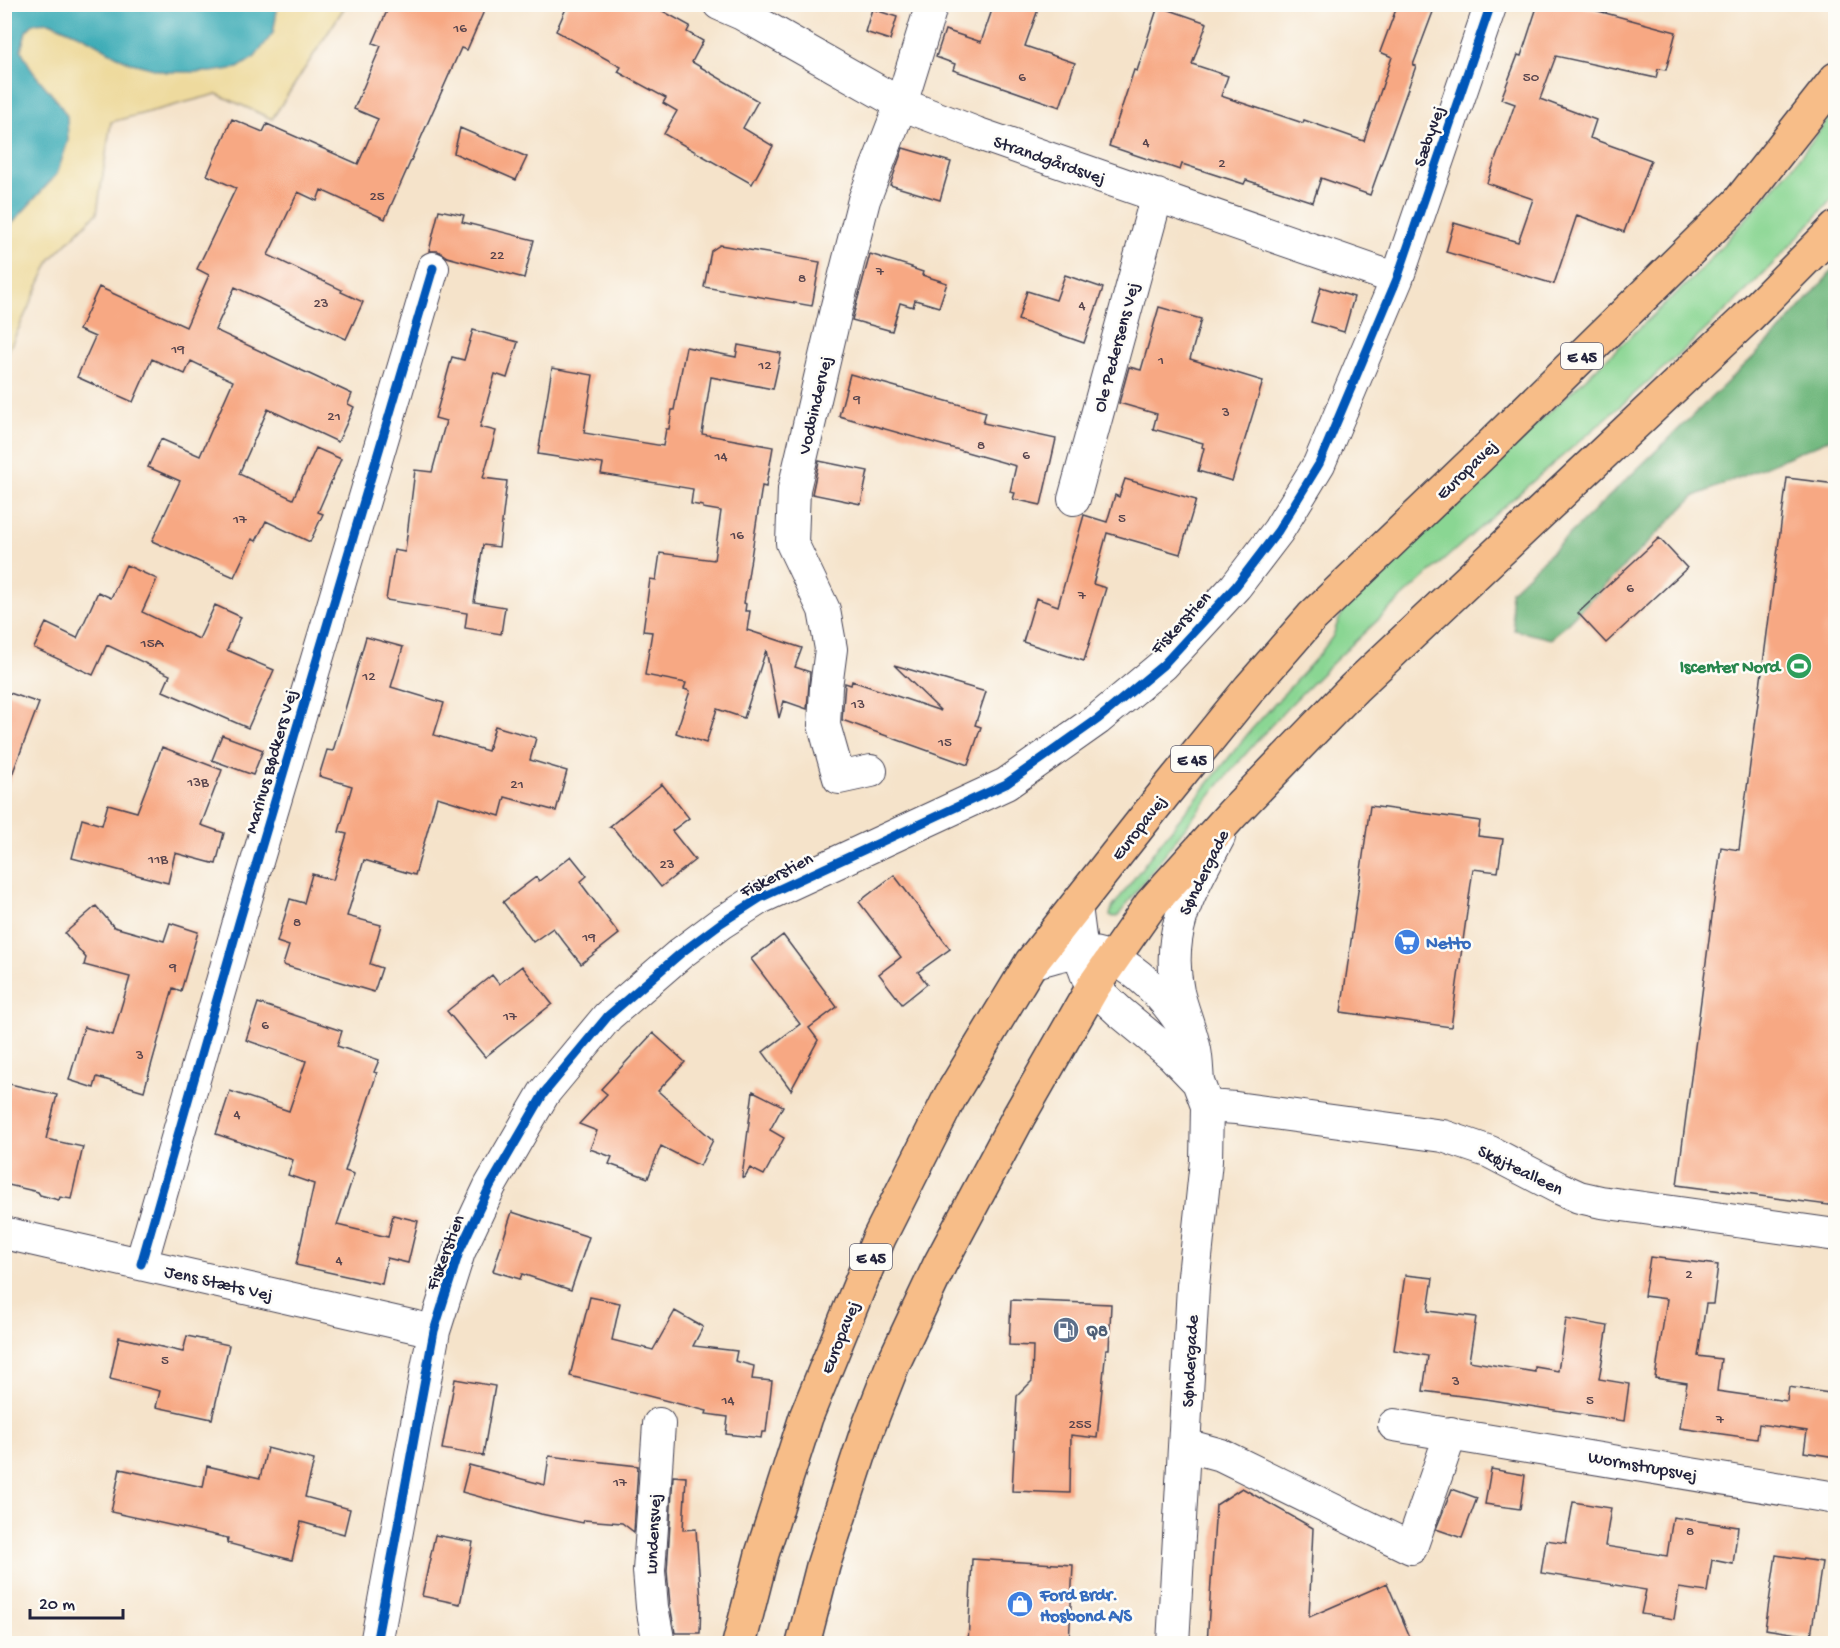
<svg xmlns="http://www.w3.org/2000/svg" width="1840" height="1648" font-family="'Gochi Hand',sans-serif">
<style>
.green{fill:#8ad693;stroke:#567c67;stroke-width:1.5}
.forest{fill:#6fb77d;stroke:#486c5c;stroke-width:1.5}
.sand{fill:#eeda9e;stroke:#887e6c;stroke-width:1.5}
.water{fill:#3aabb6;stroke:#2e6678;stroke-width:1.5}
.building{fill:#f7a883}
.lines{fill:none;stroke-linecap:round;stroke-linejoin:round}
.minor-casing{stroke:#423f50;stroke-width:34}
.major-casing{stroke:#423f50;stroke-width:36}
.minor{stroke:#fff;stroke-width:32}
.major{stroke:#f7bd88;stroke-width:33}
.cycleway-casing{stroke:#fdfcf7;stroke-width:13}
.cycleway{stroke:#0057b8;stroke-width:9}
.labels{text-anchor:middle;stroke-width:5;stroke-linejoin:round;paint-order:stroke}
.number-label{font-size:15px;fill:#57444d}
.shield{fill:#fdfcf7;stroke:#646373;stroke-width:1.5}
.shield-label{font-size:16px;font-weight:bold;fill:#22223b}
.street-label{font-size:18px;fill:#22223b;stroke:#fdfcf7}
.leisure-label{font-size:18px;font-weight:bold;fill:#27864d;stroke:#fdfcf7;text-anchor:end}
.shop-label{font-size:18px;font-weight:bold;fill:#366cbe;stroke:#fdfcf7;text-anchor:start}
.service-label{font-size:18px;font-weight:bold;fill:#4e5e75;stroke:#fdfcf7;text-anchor:start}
</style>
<rect width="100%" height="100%" fill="#fdfcf7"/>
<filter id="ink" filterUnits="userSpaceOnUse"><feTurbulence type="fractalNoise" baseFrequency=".0167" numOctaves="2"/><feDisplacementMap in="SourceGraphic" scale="12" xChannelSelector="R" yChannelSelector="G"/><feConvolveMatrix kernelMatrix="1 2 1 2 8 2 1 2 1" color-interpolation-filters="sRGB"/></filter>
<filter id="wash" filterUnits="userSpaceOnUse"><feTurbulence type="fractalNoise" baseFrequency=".008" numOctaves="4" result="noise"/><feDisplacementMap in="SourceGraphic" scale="24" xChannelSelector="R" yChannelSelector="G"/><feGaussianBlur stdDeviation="1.35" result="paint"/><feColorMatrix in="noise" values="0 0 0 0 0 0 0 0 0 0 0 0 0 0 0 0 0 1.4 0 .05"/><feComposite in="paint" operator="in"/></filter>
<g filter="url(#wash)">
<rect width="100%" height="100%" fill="#f5e3ca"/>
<path class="green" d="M 1835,110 L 1835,195 C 1734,316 1609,414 1492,517 C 1428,574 1364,631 1304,691 C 1235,760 1176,838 1118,916 L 1114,917 L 1110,915 L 1112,908 L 1158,846 L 1251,730 L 1319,655 L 1333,636 L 1337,624 L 1346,605 L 1375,575 L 1695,276 L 1793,166 Z"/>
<path class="forest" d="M 1835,268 L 1835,437 L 1695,496 L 1551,639 L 1514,630 L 1510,592 L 1777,334 Z"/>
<path class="sand" d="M 278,5 L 346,5 L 272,119 L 217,94 L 111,122 L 97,213 L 51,259 L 5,358 L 5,231 L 57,174 L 58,102 L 33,72 L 21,50 L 26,31 L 34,23 L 49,22 L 84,37 L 273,33 Z"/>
<path class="water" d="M 5,4 L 278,4 L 278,5 L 273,33 L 255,57 L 238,68 L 211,72 L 166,72 L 128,62 L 84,37 L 50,22 L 34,23 L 26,31 L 21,50 L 33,72 L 58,102 L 67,116 L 68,141 L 57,174 L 5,231 Z"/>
<g id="blocks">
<path class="building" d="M 390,4 L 487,4 L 467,50 L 461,48 L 385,219 L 321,190 L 317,201 L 298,192 L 268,255 L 342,290 L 341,292 L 363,302 L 346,339 L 235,287 L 215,330 L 352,394 L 348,404 L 354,407 L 338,442 L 268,409 L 239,474 L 293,499 L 316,448 L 341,459 L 318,512 L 323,514 L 310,542 L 266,521 L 256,541 L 252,539 L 234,577 L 152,541 L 180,481 L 148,467 L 161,439 L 200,456 L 233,381 L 191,361 L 185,374 L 152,359 L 133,402 L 77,377 L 95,337 L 79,330 L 99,287 L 186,327 L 209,275 L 197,269 L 236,188 L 207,175 L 232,119 L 263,132 L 267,124 L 358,164 L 378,119 L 354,109 L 381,46 L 373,43 Z
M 568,4 L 650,4 L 690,26 L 687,32 L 703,41 L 692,62 L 758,101 L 743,128 L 773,146 L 752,184 L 664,134 L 677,111 L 663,103 L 666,98 L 618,72 L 621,67 L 556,31 Z
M 994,4 L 1040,4 L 1025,46 L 1075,63 L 1060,107 L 953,70 L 955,64 L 936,57 L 945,30 L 981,42 Z
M 1398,4 L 1436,4 L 1413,65 L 1416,66 L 1370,195 L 1321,178 L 1313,202 L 1246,180 L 1244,184 L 1182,164 L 1180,170 L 1109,146 L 1134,70 L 1137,71 L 1158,6 L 1207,23 L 1192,64 L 1228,76 L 1221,96 L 1303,123 L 1304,120 L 1364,141 L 1392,57 L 1380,52 Z
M 1538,4 L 1572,4 L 1676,32 L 1666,70 L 1658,69 L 1656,78 L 1556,56 L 1540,99 L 1596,120 L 1590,138 L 1651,160 L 1624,232 L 1577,215 L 1554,284 L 1446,252 L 1454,223 L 1518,242 L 1533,199 L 1487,183 L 1515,104 L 1501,99 L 1518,55 L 1521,56 Z
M 872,9 L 897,17 L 890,40 L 865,32 Z
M 460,128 L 527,157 L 516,180 L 454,153 Z
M 903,148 L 951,162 L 940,200 L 890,185 Z
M 439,210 L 464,215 L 462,222 L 534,240 L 524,278 L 447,257 L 438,251 L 429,251 Z
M 720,245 L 820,262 L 812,306 L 704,287 L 711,251 Z
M 870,254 L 912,267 L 911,268 L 923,272 L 922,275 L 947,283 L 939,307 L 915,300 L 913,307 L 900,303 L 892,331 L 852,320 Z
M 1065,275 L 1103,288 L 1084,343 L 1018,320 L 1027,291 L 1056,300 Z
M 1321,287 L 1354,297 L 1344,332 L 1311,322 Z
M 1159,307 L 1201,319 L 1190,359 L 1263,381 L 1232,481 L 1198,471 L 1204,448 L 1202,447 L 1203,443 L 1153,429 L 1157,414 L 1119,403 L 1129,367 L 1141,370 Z
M 473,330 L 518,342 L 507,378 L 495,374 L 480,427 L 496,431 L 483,478 L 507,481 L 499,547 L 483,545 L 474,602 L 505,607 L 501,634 L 465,628 L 467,613 L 386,600 L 394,550 L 405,552 L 415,470 L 432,472 L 446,421 L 435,418 L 452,357 L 464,360 Z
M 738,345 L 781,353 L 773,389 L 711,377 L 702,434 L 773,447 L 766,487 L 762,486 L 744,603 L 746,604 L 745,611 L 750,611 L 747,630 L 802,648 L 795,667 L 810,672 L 807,709 L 784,701 L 779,718 L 766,650 L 744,718 L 717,709 L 706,743 L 676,733 L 690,691 L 684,689 L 686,683 L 645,675 L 652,632 L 643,631 L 650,579 L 656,580 L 660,553 L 714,560 L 721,511 L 703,508 L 703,506 L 691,504 L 693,489 L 601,474 L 603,464 L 538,454 L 552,368 L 593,375 L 584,433 L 663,446 L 666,429 L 669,429 L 672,410 L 674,410 L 686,347 L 736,357 Z
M 850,374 L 986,412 L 983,423 L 1056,439 L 1041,505 L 1013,499 L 1015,493 L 1010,492 L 1016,466 L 839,416 Z
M 819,461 L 868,471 L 861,504 L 812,494 Z
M 1787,478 L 1836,484 L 1836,1206 L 1677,1185 L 1721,847 L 1739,850 Z
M 1125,479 L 1196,500 L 1180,554 L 1107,533 L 1093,584 L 1106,588 L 1084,661 L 1023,642 L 1036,598 L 1058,606 L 1084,515 L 1107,522 L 1115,495 L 1119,497 Z
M 1659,538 L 1687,568 L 1606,643 L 1578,613 Z
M 126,565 L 157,579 L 142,612 L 199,639 L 215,605 L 241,617 L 227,650 L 274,670 L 248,728 L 163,691 L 170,675 L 107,645 L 93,675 L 34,648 L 46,623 L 77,638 L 98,592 L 111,598 Z
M 366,637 L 403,647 L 391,687 L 444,703 L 434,735 L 488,751 L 495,726 L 536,738 L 530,760 L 567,771 L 556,811 L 505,797 L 500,816 L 437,797 L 415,875 L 364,860 L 347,916 L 381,925 L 370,964 L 382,968 L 374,992 L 283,965 L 289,946 L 277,942 L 290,899 L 304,903 L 312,874 L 333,880 L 347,834 L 339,832 L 352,786 L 319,776 L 327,750 L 333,751 Z
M 894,665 L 986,692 L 975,725 L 981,727 L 968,765 L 842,720 L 845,683 L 851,685 L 852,681 L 941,711 Z
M 4,691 L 39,703 L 7,788 L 4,787 Z
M 222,735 L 263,750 L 253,775 L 212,760 Z
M 162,747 L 222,770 L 201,825 L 224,833 L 216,864 L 175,853 L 168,883 L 72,858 L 82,819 L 102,825 L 108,804 L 137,812 Z
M 662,784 L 689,818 L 672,831 L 695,860 L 661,887 L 613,828 L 609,827 Z
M 1370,806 L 1480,821 L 1478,836 L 1503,839 L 1498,872 L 1473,869 L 1451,1027 L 1341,1012 Z
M 571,856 L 587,876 L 580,882 L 619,934 L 581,964 L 553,928 L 533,942 L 503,902 L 536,877 L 539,881 Z
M 894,875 L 950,949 L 918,972 L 927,984 L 902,1004 L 879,974 L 901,957 L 859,902 Z
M 96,906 L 114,927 L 164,941 L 170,923 L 198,932 L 181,991 L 173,988 L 144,1091 L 97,1077 L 94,1088 L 69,1080 L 84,1027 L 113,1035 L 130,977 L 84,965 L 86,958 L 65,933 Z
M 783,935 L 837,1007 L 809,1028 L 818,1040 L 791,1090 L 763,1052 L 800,1024 L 751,959 Z
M 522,966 L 552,1004 L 485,1057 L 447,1011 L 492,975 L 499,984 Z
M 258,1003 L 342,1031 L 337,1046 L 379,1060 L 374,1072 L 377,1073 L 345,1171 L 354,1174 L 337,1225 L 388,1237 L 393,1215 L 418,1221 L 408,1263 L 387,1258 L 382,1284 L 296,1265 L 314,1184 L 288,1175 L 293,1160 L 216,1134 L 230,1091 L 289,1111 L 306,1061 L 246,1040 Z
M 653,1033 L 685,1062 L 658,1091 L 713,1140 L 700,1166 L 661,1146 L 648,1178 L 609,1164 L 612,1157 L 590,1149 L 597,1131 L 579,1124 L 607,1094 L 601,1089 Z
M 10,1084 L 57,1095 L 46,1139 L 83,1147 L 71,1199 L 60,1197 L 59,1200 L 40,1195 L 38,1192 L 4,1184 L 4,1094 L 7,1095 Z
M 753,1091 L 783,1106 L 770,1130 L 784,1138 L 764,1175 L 750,1168 L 744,1178 L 742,1177 Z
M 512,1212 L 589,1237 L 571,1290 L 522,1274 L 520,1279 L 493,1271 Z
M 1650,1257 L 1718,1265 L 1713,1304 L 1706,1304 L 1698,1356 L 1721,1359 L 1717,1391 L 1787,1401 L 1789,1387 L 1836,1394 L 1836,1457 L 1804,1452 L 1807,1431 L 1759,1424 L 1757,1439 L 1680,1428 L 1687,1383 L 1655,1378 L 1667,1299 L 1644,1296 Z
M 1405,1275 L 1433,1278 L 1428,1311 L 1476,1317 L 1469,1361 L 1535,1372 L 1535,1367 L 1558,1371 L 1566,1319 L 1608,1326 L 1599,1379 L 1629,1384 L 1624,1421 L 1485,1399 L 1423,1391 L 1428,1356 L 1394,1350 Z
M 590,1297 L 620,1303 L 612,1340 L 653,1350 L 675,1311 L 703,1327 L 693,1346 L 737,1351 L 735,1361 L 754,1366 L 752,1379 L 772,1381 L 766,1432 L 762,1432 L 761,1438 L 726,1434 L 728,1417 L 706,1414 L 707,1411 L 570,1376 Z
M 1011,1300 L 1111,1304 L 1109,1349 L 1106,1349 L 1097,1438 L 1071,1435 L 1070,1493 L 1012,1491 L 1017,1396 L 1032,1381 L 1033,1346 L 1009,1345 Z
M 187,1336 L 229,1345 L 212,1419 L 156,1407 L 160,1391 L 110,1379 L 119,1337 L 183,1352 Z
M 455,1379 L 495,1386 L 483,1456 L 442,1449 Z
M 267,1448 L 314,1460 L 305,1497 L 350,1509 L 344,1534 L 301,1522 L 292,1560 L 227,1543 L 228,1538 L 111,1512 L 120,1469 L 203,1487 L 207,1466 L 260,1478 Z
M 549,1456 L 638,1466 L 634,1532 L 622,1523 L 584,1520 L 583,1523 L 541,1514 L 462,1492 L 469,1465 L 545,1485 Z
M 1491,1469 L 1525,1475 L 1520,1509 L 1485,1504 Z
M 673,1476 L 686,1477 L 683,1530 L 696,1529 L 701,1600 L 700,1633 L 675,1633 L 670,1605 L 667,1571 Z
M 1242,1488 L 1313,1528 L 1309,1617 L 1387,1583 L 1413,1644 L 1207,1644 L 1216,1505 Z
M 1452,1489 L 1477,1498 L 1462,1538 L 1436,1529 Z
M 1573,1502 L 1611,1508 L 1605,1546 L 1667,1556 L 1673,1517 L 1738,1527 L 1733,1564 L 1712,1560 L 1707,1592 L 1679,1588 L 1674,1619 L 1641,1614 L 1646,1590 L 1541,1573 L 1546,1540 L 1566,1543 Z
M 435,1535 L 473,1542 L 460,1604 L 422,1596 Z
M 1776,1555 L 1822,1562 L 1811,1636 L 1765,1629 Z
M 972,1559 L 1073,1565 L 1069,1644 L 968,1644 Z"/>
</g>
</g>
<g filter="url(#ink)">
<use href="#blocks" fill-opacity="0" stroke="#423f50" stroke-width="1.5"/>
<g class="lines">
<defs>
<path id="minor" d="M 719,4 L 742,14 L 901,104 L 976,133 L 1397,279
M 1074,499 L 1157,195
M 871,771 L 839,778 L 824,725 L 826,687 L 831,649 L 824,610 L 792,543 L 794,489 L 835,314 L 864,200 L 901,104 L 932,4
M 1076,906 L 1084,968 L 1088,979 L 1093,987 L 1120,1012 L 1172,1055 L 1198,1082 L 1207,1106 L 1206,1161 L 1193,1286 L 1173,1644
M 1031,963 C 1047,959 1065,952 1082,952 C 1123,952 1160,992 1181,1023
M 1198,1082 C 1197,1071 1197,1060 1195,1050 C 1191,1030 1183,1012 1178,992 C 1165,930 1191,890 1219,837
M 1207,1106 L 1236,1108 L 1443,1136 L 1490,1152 L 1559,1188 L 1579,1197 L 1601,1202 L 1836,1235
M 4,1233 L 434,1331
M 141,1264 L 240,919 L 433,268
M 659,1424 L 649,1571 L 652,1607 L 659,1644
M 1394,1425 L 1836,1498
M 1185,1445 L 1221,1455 L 1411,1548 L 1451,1433
M 376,1644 L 434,1331 L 459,1252 L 490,1186 L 544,1093 L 608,1016 L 681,953 L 721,923 L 760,898 L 1006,784 L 1098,719 L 1163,665 L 1236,586 L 1278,531 L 1319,464 L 1397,279 L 1491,4"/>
<path id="major" d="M 739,1644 L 762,1554 L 806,1417 L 879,1238 L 951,1095 L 1031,963 L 1164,794 L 1250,688 L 1312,617 L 1482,454 L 1739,202 L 1836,79
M 803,1644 L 823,1566 L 868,1428 L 893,1364 L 940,1264 L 1019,1116 L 1093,987 L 1151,904 L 1233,813 L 1354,688 L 1746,319 L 1836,228"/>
</defs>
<use href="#minor" class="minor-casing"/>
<use href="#major" class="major-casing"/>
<use href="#minor" class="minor"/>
<use href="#major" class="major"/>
<defs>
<path id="cycleway" d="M 141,1264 L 240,919 L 433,268
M 376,1644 L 434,1331 L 459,1252 L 490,1186 L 544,1093 L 608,1016 L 681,953 L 721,923 L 760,898 L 1006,784 L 1098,719 L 1163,665 L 1236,586 L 1278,531 L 1319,464 L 1397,279 L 1491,4"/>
</defs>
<use href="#cycleway" class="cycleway-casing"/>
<use href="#cycleway" class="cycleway"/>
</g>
</g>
<defs>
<symbol id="stadium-disc" viewBox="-11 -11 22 22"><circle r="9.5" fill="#2e9e5b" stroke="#fdfcf7"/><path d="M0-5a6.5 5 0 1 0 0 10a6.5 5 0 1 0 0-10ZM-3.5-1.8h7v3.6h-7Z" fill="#fff"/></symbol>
<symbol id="supermarket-disc" viewBox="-11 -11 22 22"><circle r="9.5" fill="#3f7fe0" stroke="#fdfcf7"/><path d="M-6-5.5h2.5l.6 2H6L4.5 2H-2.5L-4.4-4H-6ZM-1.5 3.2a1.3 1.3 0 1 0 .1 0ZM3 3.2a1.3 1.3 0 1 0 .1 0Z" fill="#fff"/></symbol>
<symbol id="fuel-disc" viewBox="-11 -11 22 22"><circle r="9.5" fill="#5c6f8a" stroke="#fdfcf7"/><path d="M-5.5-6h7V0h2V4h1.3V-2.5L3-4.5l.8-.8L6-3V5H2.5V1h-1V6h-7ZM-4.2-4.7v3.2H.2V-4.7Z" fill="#fff"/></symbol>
<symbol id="shop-disc" viewBox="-11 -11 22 22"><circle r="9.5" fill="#3f7fe0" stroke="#fdfcf7"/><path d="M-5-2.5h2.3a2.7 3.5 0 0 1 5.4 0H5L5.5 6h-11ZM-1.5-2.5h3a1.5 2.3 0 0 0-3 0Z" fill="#fff"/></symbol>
</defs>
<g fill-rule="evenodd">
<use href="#stadium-disc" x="1784" y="651" width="30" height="30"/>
<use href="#supermarket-disc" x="1392" y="927" width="30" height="30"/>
<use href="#fuel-disc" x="1051" y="1315" width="30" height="30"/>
<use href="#shop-disc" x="1005" y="1589" width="30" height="30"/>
</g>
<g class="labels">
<g class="number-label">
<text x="460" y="32">16</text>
<text x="1022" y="81">6</text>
<text x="1531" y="81">50</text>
<text x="1146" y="146">4</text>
<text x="1222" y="167">2</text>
<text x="377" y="200">25</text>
<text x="497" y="259">22</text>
<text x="880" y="275">7</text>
<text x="802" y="282">8</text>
<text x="321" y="307">23</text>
<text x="1082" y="309">4</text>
<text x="178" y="353">19</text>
<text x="1161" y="364">1</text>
<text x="765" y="369">12</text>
<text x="857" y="403">9</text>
<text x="1226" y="416">3</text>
<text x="334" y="420">21</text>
<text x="981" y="449">8</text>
<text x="1026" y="459">6</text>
<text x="721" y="460">14</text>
<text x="1122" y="522">5</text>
<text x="240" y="523">17</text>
<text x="737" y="539">16</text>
<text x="1630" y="592">6</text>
<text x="1082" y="599">7</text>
<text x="152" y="647">15A</text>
<text x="369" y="680">12</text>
<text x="858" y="708">13</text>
<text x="945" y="746">15</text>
<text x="198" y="786">13B</text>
<text x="517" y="788">21</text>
<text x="158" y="863">11B</text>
<text x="667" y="868">23</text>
<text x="297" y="926">8</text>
<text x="589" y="941">19</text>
<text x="173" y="971">9</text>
<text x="510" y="1020">17</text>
<text x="265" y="1029">6</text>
<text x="140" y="1059">3</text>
<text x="237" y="1118">4</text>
<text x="339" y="1264">4</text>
<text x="1689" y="1278">2</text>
<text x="165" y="1364">5</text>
<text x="1456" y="1385">3</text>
<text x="728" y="1404">14</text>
<text x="1590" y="1404">5</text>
<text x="1720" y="1423">7</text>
<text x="1080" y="1428">255</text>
<text x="620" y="1486">17</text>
<text x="1690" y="1535">8</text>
</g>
<g class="shield">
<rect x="1561" y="343" width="42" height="26" rx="4.5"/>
<rect x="1171" y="746" width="42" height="26" rx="4.5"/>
<rect x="850" y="1244" width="42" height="26" rx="4.5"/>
</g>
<g class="shield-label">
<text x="1582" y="362">E 45</text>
<text x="1192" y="765">E 45</text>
<text x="871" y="1263">E 45</text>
</g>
<g class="street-label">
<text transform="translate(1428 136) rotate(-71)" y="6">Sæbyvej</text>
<text transform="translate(1050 159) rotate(19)" y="6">Strandgårdsvej</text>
<text transform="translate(1115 347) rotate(-75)" y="6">Ole Pedersens Vej</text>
<text transform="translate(814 405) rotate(-77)" y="6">Vodbindervej</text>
<text transform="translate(1466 469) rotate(-44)" y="6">Europavej</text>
<text transform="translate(1180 622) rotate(-47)" y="6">Fiskerstien</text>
<text transform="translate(270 761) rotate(-74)" y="6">Marinus Bødkers Vej</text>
<text transform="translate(1138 827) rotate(-52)" y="6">Europavej</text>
<text transform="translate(1203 872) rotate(-64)" y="6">Søndergade</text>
<text transform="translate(776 874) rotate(-27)" y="6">Fiskerstien</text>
<text transform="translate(1521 1169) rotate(26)" y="6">Skøjtealleen</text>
<text transform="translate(444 1252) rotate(-69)" y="6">Fiskerstien</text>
<text transform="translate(219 1282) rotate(13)" y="6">Jens Stæts Vej</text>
<text transform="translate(839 1337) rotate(-68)" y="6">Europavej</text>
<text transform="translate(1189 1361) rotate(-87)" y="6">Søndergade</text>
<text transform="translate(1643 1465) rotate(10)" y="6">Wormstrupsvej</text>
<text transform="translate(652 1534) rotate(-87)" y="6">Lundensvej</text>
</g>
<g class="leisure-label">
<text x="1780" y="672">Iscenter Nord</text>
</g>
<g class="shop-label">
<text x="1426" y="948">Netto</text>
<text x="1040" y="1600">Ford Brdr.<tspan x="1040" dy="21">Hosbond A/S</tspan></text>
</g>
<g class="service-label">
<text x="1086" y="1336">Q8</text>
</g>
</g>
<rect width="1840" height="1648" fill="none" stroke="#fdfcf7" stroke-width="24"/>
<path d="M30 1609v9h93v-9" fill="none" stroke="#22223b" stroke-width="3"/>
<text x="39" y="1609" font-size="18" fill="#22223b" stroke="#fdfcf7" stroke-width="4.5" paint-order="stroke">20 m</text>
</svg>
